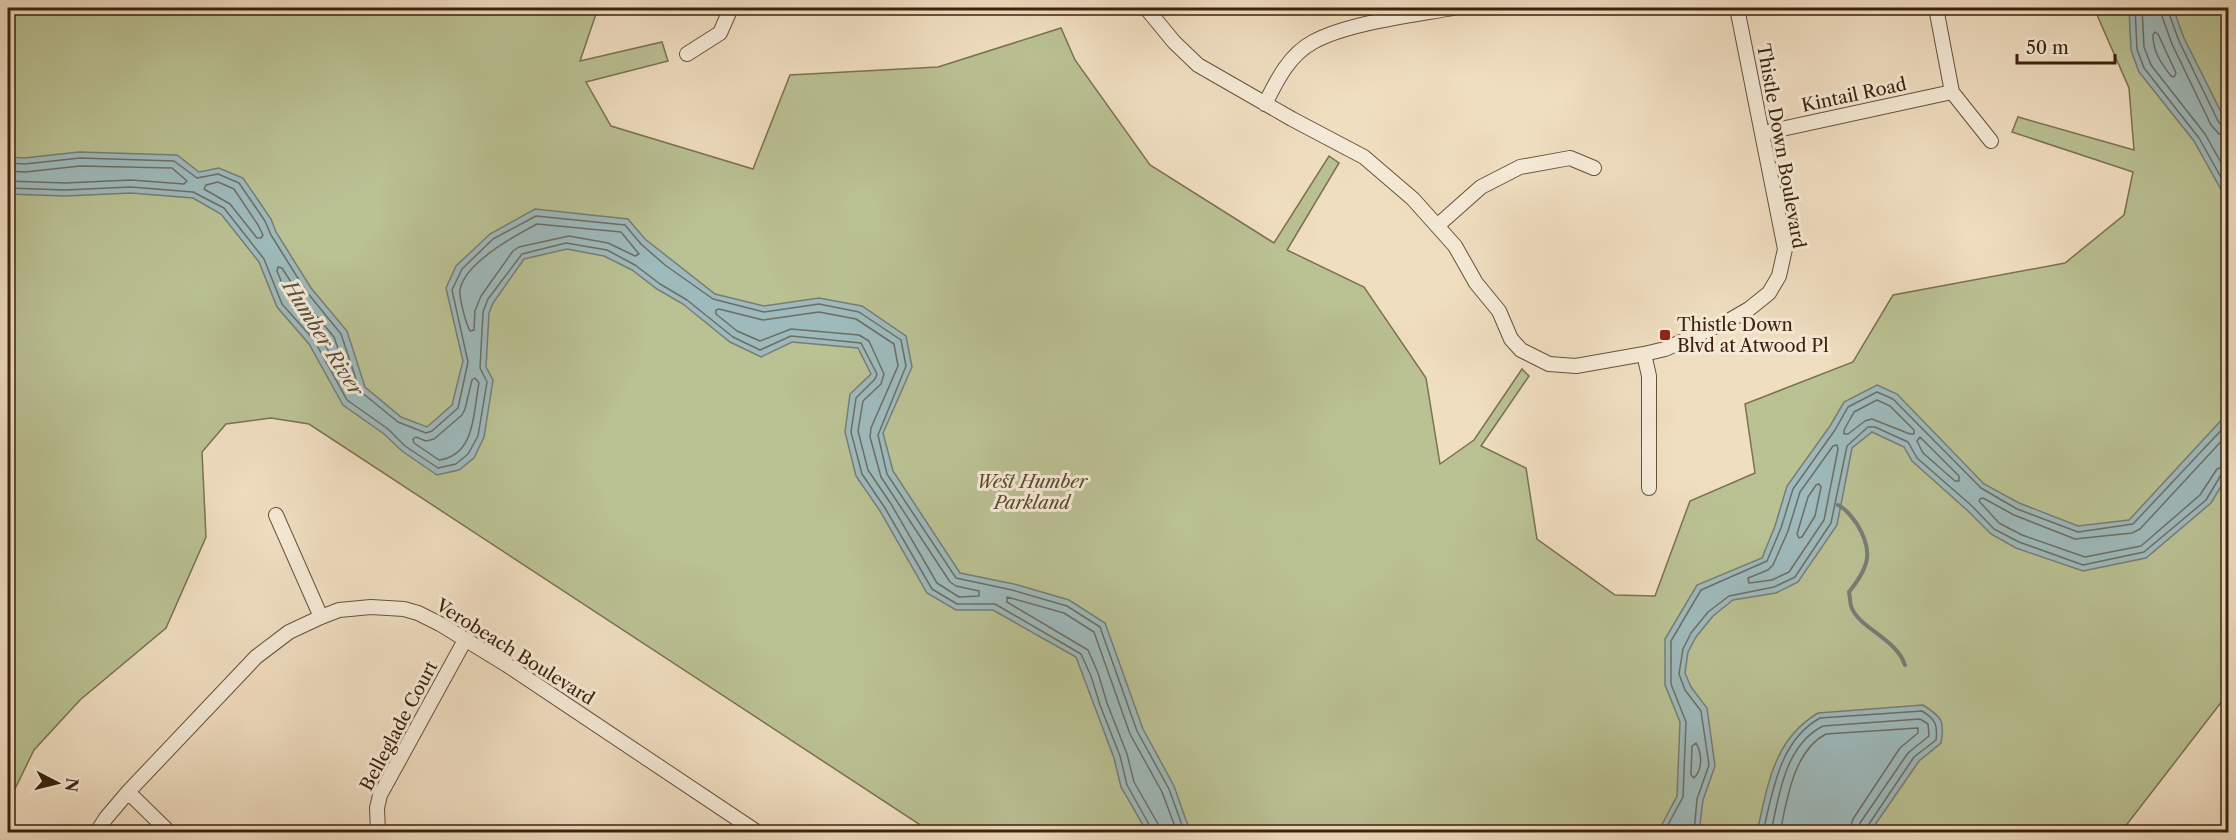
<svg xmlns="http://www.w3.org/2000/svg" width="2236" height="840" font-family="'Libre Caslon Text',serif">
<style>
.green{fill:#bac193;stroke:#7b7150;stroke-width:1.5}
.water{fill:#9ebabc;stroke:#777d76;stroke-width:1.5}
.lines{fill:none;stroke-linecap:round;stroke-linejoin:round}
.shore{stroke:#6d6e64;stroke-width:1.5}
.stream{stroke:#777d76;stroke-width:4}
.street-casing{stroke:#69503a;stroke-width:16}
.street{stroke:#f5ead7;stroke-width:14}
.poi-dot{fill:#8f2418;stroke:#f5ead7;stroke-width:2}
.labels{text-anchor:middle;stroke-width:6;stroke-linejoin:round;paint-order:stroke}
.street-label{font-size:18px;fill:#3c210d;stroke:#f5ead7}
.poi-label{font-size:18px;fill:#3c210d;stroke:#f5ead7;text-anchor:start}
.park-label{font-size:18px;font-style:italic;fill:#5c492e;stroke:#f5ead7}
.water-label{font-size:20px;font-style:italic;fill:#594f42;stroke:#f5ead7}
</style>
<rect width="100%" height="100%" fill="#f0dec1"/>
<filter id="stains"><feTurbulence type="fractalNoise" baseFrequency=".00333" numOctaves="4"/><feColorMatrix values="0 0 0 0 .2 0 0 0 0 .09 0 0 0 0 .02 0 0 0 .5 -.17"/></filter>
<radialGradient id="worn" r=".72"><stop offset=".6" stop-color="#630" stop-opacity="0"/><stop offset="1" stop-color="#630" stop-opacity=".3"/></radialGradient>
<path class="green" d="M 8,8 L 598,8 L 580,61 L 662,42 L 668,61 L 586,82 L 611,126 L 753,169 L 790,75 L 938,67 L 1061,28 L 1075,60 L 1150,165 L 1274,243 L 1329,156 L 1339,163 L 1287,250 L 1364,287 L 1426,378 L 1440,464 L 1474,440 L 1522,369 L 1529,376 L 1481,446 L 1526,468 L 1537,539 L 1615,595 L 1655,596 L 1690,501 L 1755,473 L 1745,404 L 1853,362 L 1893,295 L 2065,263 L 2124,215 L 2133,172 L 2012,132 L 2018,117 L 2134,150 L 2129,88 L 2094,8 L 2228,8 L 2228,696 L 2226,696 L 2121,832 L 931,832 L 309,424 L 271,418 L 226,424 L 202,452 L 206,537 L 166,628 L 80,700 L 34,750 L 8,803 Z"/>
<path class="water" d="M 2129,8 L 2173,8 L 2184,38 L 2228,126 L 2228,202 L 2194,141 L 2139,72 L 2131,50 Z
M 79,152 L 177,155 L 199,172 L 219,168 L 243,178 L 271,219 L 276,232 L 311,288 L 347,331 L 365,387 L 401,417 L 427,427 L 452,405 L 463,361 L 446,288 L 456,266 L 490,234 L 535,209 L 628,219 L 645,239 L 715,294 L 764,306 L 819,298 L 862,306 L 906,336 L 912,367 L 883,433 L 893,471 L 960,573 L 1014,584 L 1069,600 L 1105,623 L 1143,729 L 1174,786 L 1187,823 L 1194,832 L 1147,832 L 1121,787 L 1114,758 L 1076,657 L 993,610 L 956,610 L 927,593 L 880,511 L 856,476 L 845,432 L 850,394 L 871,374 L 858,348 L 792,342 L 761,357 L 730,342 L 683,304 L 657,289 L 632,270 L 604,256 L 567,249 L 524,259 L 493,303 L 489,313 L 486,367 L 493,380 L 484,437 L 474,458 L 459,470 L 437,475 L 402,451 L 384,434 L 343,405 L 309,344 L 277,307 L 259,262 L 221,214 L 193,198 L 131,193 L 65,196 L 8,194 L 8,157 L 24,158 Z
M 1877,385 L 1897,394 L 1984,484 L 2019,503 L 2078,526 L 2129,520 L 2228,413 L 2228,475 L 2211,503 L 2146,558 L 2083,571 L 2016,548 L 1991,534 L 1968,511 L 1912,461 L 1904,447 L 1872,432 L 1852,448 L 1837,525 L 1798,582 L 1776,593 L 1733,600 L 1713,616 L 1696,637 L 1688,652 L 1685,673 L 1691,687 L 1707,708 L 1715,766 L 1703,800 L 1699,832 L 1658,832 L 1677,796 L 1680,722 L 1665,685 L 1665,639 L 1697,585 L 1762,558 L 1775,526 L 1787,486 L 1830,426 L 1844,402 Z
M 1923,705 C 1942,717 1945,721 1941,743 L 1919,761 L 1870,832 L 1757,832 C 1768,785 1773,740 1818,713 Z"/>
<g class="lines">
<path class="shore" d="M 2135,8 L 2137,49 L 2144,68 L 2199,138 L 2228,190
M 2142,8 L 2144,47 L 2151,65 L 2205,134 L 2228,175
M 2159,8 L 2172,44 L 2211,125 L 2219,134 L 2228,136
M 2167,8 L 2179,41 L 2218,121 L 2223,127 L 2228,129
M 2155,32 L 2158,34 L 2176,73 L 2174,77 L 2171,76 C 2161,63 2153,52 2153,35 Z
M 8,163 L 25,164 L 80,158 L 174,161 L 197,178 L 218,174 L 239,183 L 265,221 L 271,235 L 306,291 L 341,334 L 360,391 L 398,422 L 426,433 L 432,431 L 458,408 L 468,362 L 452,290 L 462,269 L 493,239 L 536,216 L 625,225 L 641,244 L 665,265 L 713,299 L 764,312 L 819,304 L 859,312 L 901,340 L 906,366 L 878,435 L 887,474 L 956,578 L 1012,590 L 1067,606 L 1100,627 L 1137,731 L 1169,789 L 1182,825 L 1187,832
M 8,171 L 25,172 L 80,166 L 172,168 L 187,181 L 184,184 L 131,180 L 65,183 L 8,181
M 218,182 L 234,189 L 258,225 L 263,235 L 261,238 L 257,238 L 230,204 L 204,189 L 206,185 Z
M 8,188 L 65,190 L 131,187 L 193,192 L 224,208 L 264,259 L 282,304 L 314,340 L 347,400 L 388,429 L 405,446 L 438,468 L 456,464 L 468,454 L 478,436 L 487,382 L 480,368 L 483,312 L 488,299 L 522,254 L 566,243 L 607,250 L 635,265 L 660,284 L 687,300 L 733,337 L 760,350 L 791,336 L 861,343 L 877,374 L 875,379 L 856,398 L 851,432 L 862,474 L 885,508 L 932,589 L 957,604 L 995,604 L 1081,654 L 1091,676 L 1100,705 L 1120,756 L 1127,785 L 1151,828 L 1152,832
M 537,224 L 621,232 L 639,254 L 635,256 L 608,243 L 569,236 L 519,247 L 513,251 L 481,296 L 475,311 L 474,330 L 470,331 C 466,324 459,298 460,290 C 464,263 516,235 537,224 Z
M 278,267 L 282,268 L 300,296 L 334,337 L 344,366 L 343,370 L 338,369 L 320,335 L 289,300 L 277,271 Z
M 719,309 L 763,320 L 819,312 L 856,319 L 894,344 L 898,366 L 871,428 L 870,437 L 881,477 L 950,582 L 956,586 L 979,591 L 979,596 L 959,597 L 937,583 L 891,504 L 868,470 L 858,431 L 863,401 L 881,384 L 884,374 L 869,341 L 859,335 L 791,329 L 760,341 L 737,331 L 716,314 L 716,310 Z
M 475,378 L 479,383 C 473,412 476,455 439,460 L 414,443 L 413,439 L 416,437 L 426,441 L 434,439 L 462,415 L 465,409 L 472,380 Z
M 1877,400 L 1890,406 L 1914,430 L 1914,434 L 1910,434 L 1872,419 L 1865,421 L 1848,434 L 1844,434 L 1844,430 L 1854,412 Z
M 2228,434 L 2140,529 L 2132,533 L 2075,539 L 2014,515 L 1983,498 L 1980,499 L 1979,501 L 1999,523 L 2022,535 L 2085,557 L 2141,546 L 2200,495 L 2217,469 L 2228,465
M 1920,437 L 1959,476 L 1959,481 L 1955,481 L 1923,453 L 1917,441 Z
M 1837,445 L 1838,449 L 1824,520 L 1789,572 L 1772,580 L 1749,583 L 1748,578 L 1768,570 L 1773,565 L 1788,531 L 1800,492 L 1833,446 Z
M 1816,485 L 1819,484 L 1821,487 L 1815,516 L 1802,537 L 1799,538 L 1797,534 L 1808,497 Z
M 1696,743 C 1702,753 1703,769 1694,778 L 1691,775 L 1692,746 Z
M 1160,832 L 1158,824 L 1134,782 L 1127,754 L 1107,703 L 1098,673 L 1088,650 L 1007,602 L 1007,597 L 1064,613 L 1094,632 L 1130,734 L 1162,792 L 1177,832
M 1664,832 L 1683,797 L 1686,722 L 1671,684 L 1671,641 L 1701,590 L 1767,561 L 1781,528 L 1793,489 L 1835,430 L 1848,407 L 1877,392 L 1893,399 L 1981,488 L 2017,509 L 2078,532 L 2133,524 L 2228,423
M 1694,832 L 1697,799 L 1709,765 L 1701,711 L 1685,690 L 1679,674 L 1683,649 L 1691,633 L 1708,612 L 1729,596 L 1774,587 L 1795,577 L 1831,523 L 1847,446 L 1868,427 L 1875,427 L 1908,442 L 1917,458 L 1972,506 L 1994,529 L 2019,542 L 2083,565 L 2144,552 L 2206,500 L 2221,475 L 2228,473
M 1763,832 C 1773,791 1779,741 1820,718 L 1922,711 C 1935,719 1938,724 1936,740 L 1914,757 L 1867,827 L 1866,832
M 1771,832 C 1779,795 1785,745 1823,726 L 1920,719 L 1928,724 L 1929,736 L 1908,753 L 1860,823 L 1858,832
M 1780,832 C 1787,801 1793,751 1826,734 L 1918,728 L 1918,733 L 1900,748 L 1853,819 L 1849,832"/>
<path class="stream" d="M 1838,505 C 1847,510 1851,516 1857,524 C 1874,552 1869,567 1849,592 C 1850,596 1850,602 1851,606 C 1858,628 1896,638 1905,665"/>
<defs>
<path id="street" d="M 1146,8 L 1174,42 L 1198,65 L 1292,119 L 1364,157 L 1413,199 L 1455,246 L 1476,283 L 1499,311 L 1511,339 L 1521,350 L 1549,364 L 1576,366 L 1644,354 L 1665,349 L 1730,320 L 1749,309 L 1769,293 L 1779,276 L 1785,249 L 1737,8
M 1936,8 L 1952,92 L 1991,141
M 687,54 L 720,33 L 731,8
M 1265,104 C 1277,80 1289,55 1313,42 C 1347,23 1414,15 1453,8
M 1763,133 L 1952,92
M 1437,226 L 1481,187 L 1520,167 L 1570,158 L 1594,168
M 1644,354 L 1649,376 L 1649,488
M 276,515 L 321,617
M 128,792 L 169,832
M 97,832 L 106,818 L 128,792 L 256,657 L 289,632 L 321,617 L 339,610 L 371,607 L 404,609 L 418,613 L 440,624 L 507,665 L 757,832
M 378,832 L 377,808 L 380,795 L 465,640"/>
</defs>
<use href="#street" class="street-casing"/>
<use href="#street" class="street"/>
</g>
<rect class="poi-dot" x="1659" y="329" width="12" height="12" rx="3"/>
<g class="labels">
<g class="street-label">
<text transform="translate(1854 95) rotate(-12)" y="6">Kintail Road</text>
<text transform="translate(1781 146) rotate(80)" y="6">Thistle Down Boulevard</text>
<text transform="translate(515 652) rotate(32)" y="6">Verobeach Boulevard</text>
<text transform="translate(399 726) rotate(-62)" y="6">Belleglade Court</text>
</g>
<g class="poi-label">
<text x="1677" y="331">Thistle Down<tspan x="1677" dy="21">Blvd at Atwood Pl</tspan></text>
</g>
<g class="park-label">
<text x="1032" y="488">West Humber<tspan x="1032" dy="21">Parkland</tspan></text>
</g>
<g class="water-label">
<text transform="translate(323 338) rotate(58)" y="7">Humber River</text>
</g>
</g>
<rect width="2236" height="840" fill="none" stroke="#f0dec1" stroke-width="30"/>
<rect x="9" y="9" width="2218" height="822" fill="none" stroke="#3c210d" stroke-width="3"/>
<rect x="15" y="15" width="2206" height="810" fill="none" stroke="#3c210d" stroke-width="1.5"/>
<g transform="translate(57 783) rotate(97)" stroke="#f5ead7" stroke-width="4.5" paint-order="stroke">
<path d="M0-4.5L10 22L0 15L-10 22Z" fill="#3c210d"/>
<text y="-9" font-size="16" font-weight="bold" text-anchor="middle" fill="#3c210d">N</text>
</g>
<path d="M2017 54v9h98v-9" fill="none" stroke="#3c210d" stroke-width="3"/>
<text x="2026" y="54" font-size="18" fill="#3c210d" stroke="#f5ead7" stroke-width="4.5" paint-order="stroke">50 m</text>
<rect width="100%" height="100%" filter="url(#stains)"/>
<rect width="100%" height="100%" fill="url(#worn)"/>
</svg>
